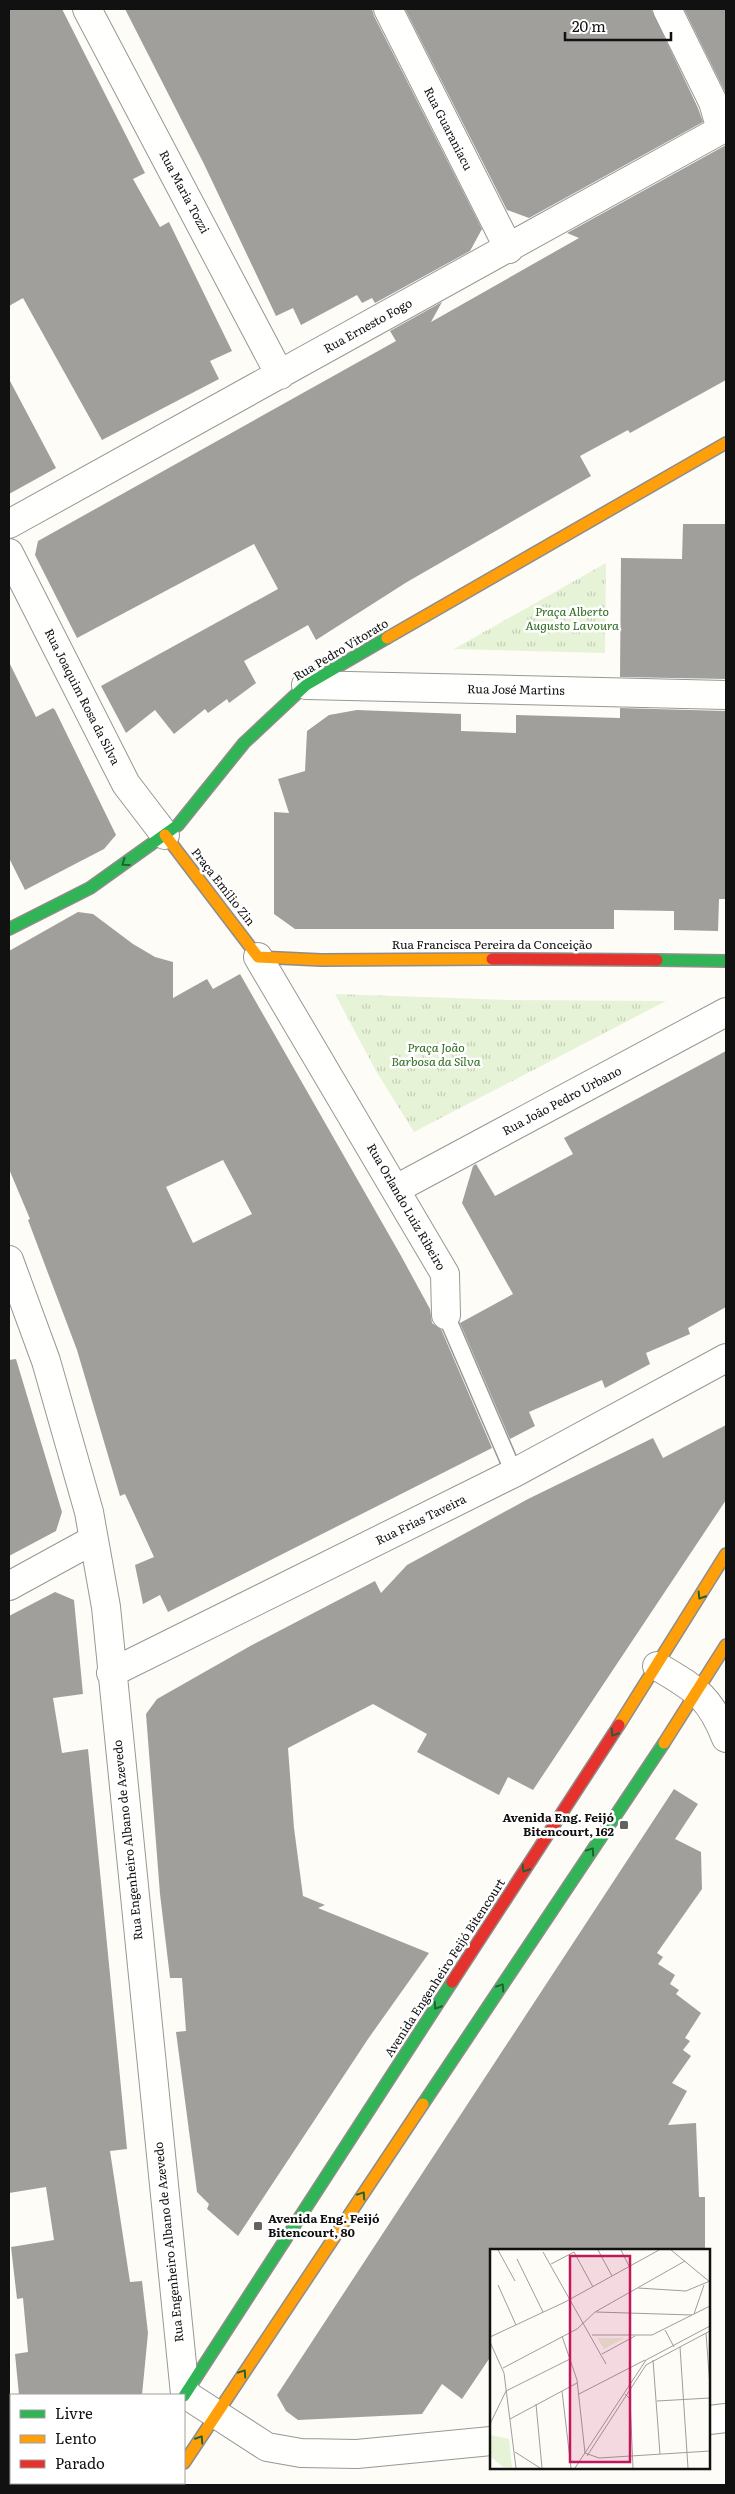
<svg xmlns="http://www.w3.org/2000/svg" width="735" height="2494" font-family="Literata,serif">
<style>
.park{fill:url(#park-tufts)}
.building{fill:#a19f9c;fill-rule:evenodd}
.lines{fill:none;stroke-linecap:round;stroke-linejoin:round}
.lane-casing{stroke:#979795;stroke-width:19}
.street-casing{stroke:#979795;stroke-width:30}
.fast-casing{stroke:#8e8d8b;stroke-width:14}
.slow-casing{stroke:#8e8d8b;stroke-width:14}
.jam-casing{stroke:#8e8d8b;stroke-width:14}
.lane{stroke:#fffffe;stroke-width:16}
.street{stroke:#fffffe;stroke-width:28}
.fast{stroke:#30b455;stroke-width:11}
.slow{stroke:#ff9f0a;stroke-width:11}
.jam{stroke:#e5322d;stroke-width:11}
.oneway{stroke:#206233}
.poi-dot{fill:#646362;stroke:#fff;stroke-width:2}
.labels{text-anchor:middle;stroke-width:5;stroke-linejoin:round;paint-order:stroke}
.street-label{font-size:12px;fill:#111;stroke:#fff}
.park-label{font-size:12px;font-style:italic;fill:#2f6b1f;stroke:#fff}
.poi-label{font-size:12px;font-weight:bold;fill:#111;stroke:#fff;text-anchor:end}
.inset-road{fill:none;stroke:#9f9e9b;stroke-width:1}
.view{fill:#c2185b;fill-opacity:0.15;stroke:#c2185b;stroke-width:2.5}
.inset-edge{fill:none;stroke:#111;stroke-width:2.5}
</style>
<defs>
<pattern id="park-tufts" width="24" height="20" patternUnits="userSpaceOnUse" patternTransform="scale(1.25)"><rect width="24" height="20" fill="#e7f3d7"/><path d="M3 7l-1-3M5 7V3M7 7l1-3M15 17l-1-3M17 17v-4M19 17l1-3" fill="none" stroke="#c5cfb8"/></pattern>
</defs>
<rect width="100%" height="100%" fill="#fdfcf7"/>
<path class="park" d="M 606,563 L 605,653 L 454,649 Z
M 335,994 L 510,1000 L 666,1001 L 414,1132 L 376,1071 Z"/>
<path class="building" d="M 9,9 L 62,9 L 145,173 L 133,179 L 160,227 L 169,222 L 232,351 L 210,361 L 219,379 L 102,440 L 23,298 L 9,306 Z
M 125,9 L 372,9 L 374,16 L 482,229 L 470,251 L 375,303 L 372,298 L 362,303 L 357,295 L 301,325 L 293,308 L 276,316 L 204,164 Z
M 405,9 L 651,9 L 698,108 L 703,122 L 529,218 L 507,210 Z
M 684,9 L 726,9 L 726,94 Z
M 726,145 L 726,380 L 630,433 L 628,430 L 580,456 L 591,476 L 407,582 L 316,640 L 308,625 L 244,661 L 256,683 L 229,703 L 227,699 L 208,713 L 205,709 L 174,734 L 155,710 L 126,733 L 101,686 L 278,589 L 254,544 L 77,638 L 35,555 L 38,541 L 396,341 L 390,331 L 442,302 L 431,322 L 579,238 L 567,233 Z
M 9,379 L 56,468 L 9,494 Z
M 683,524 L 726,524 L 726,679 L 620,677 L 621,558 L 682,559 Z
M 9,662 L 36,717 L 53,708 L 55,710 L 116,835 L 104,849 L 25,890 L 9,858 Z
M 620,708 L 726,711 L 726,899 L 719,899 L 718,931 L 674,930 L 674,911 L 614,910 L 614,929 L 295,929 L 274,914 L 274,812 L 289,813 L 278,779 L 305,771 L 307,731 L 329,715 L 357,710 L 461,714 L 461,731 L 516,733 L 516,715 L 620,718 Z
M 78,912 L 93,914 L 133,944 L 155,957 L 173,962 L 173,998 L 207,979 L 213,989 L 240,974 L 400,1254 L 430,1309 L 432,1323 L 441,1329 L 492,1448 L 168,1612 L 160,1595 L 143,1604 L 135,1565 L 154,1557 L 125,1494 L 120,1496 L 77,1350 L 28,1220 L 30,1219 L 9,1169 L 9,951 ZM 223,1160 L 252,1214 L 193,1243 L 166,1187 Z
M 726,1051 L 726,1307 L 688,1328 L 690,1334 L 646,1353 L 650,1364 L 605,1388 L 602,1380 L 529,1412 L 535,1426 L 510,1439 L 460,1323 L 513,1294 L 462,1203 L 473,1166 L 476,1164 L 495,1196 L 573,1154 L 564,1138 Z
M 16,1359 L 62,1512 L 56,1531 L 9,1556 L 9,1360 Z
M 726,1425 L 726,1500 L 533,1790 L 508,1777 L 499,1795 L 417,1752 L 427,1734 L 373,1704 L 288,1748 L 294,1828 L 303,1896 L 325,1905 L 318,1908 L 429,1953 L 368,2039 L 238,2236 L 207,2209 L 209,2204 L 197,2192 L 176,2032 L 186,2031 L 182,1978 L 170,1978 L 160,1894 L 146,1714 L 157,1699 L 252,1645 L 375,1581 L 381,1593 L 407,1565 L 528,1499 L 653,1438 L 663,1458 Z
M 55,1592 L 74,1600 L 83,1694 L 53,1698 L 62,1753 L 88,1749 L 127,2149 L 110,2151 L 130,2282 L 142,2281 L 148,2333 L 142,2395 L 19,2395 L 15,2354 L 28,2352 L 23,2298 L 17,2299 L 11,2247 L 54,2240 L 46,2187 L 9,2193 L 9,1616 Z
M 674,1789 L 698,1804 L 675,1839 L 701,1852 L 702,1889 L 657,1953 L 663,1957 L 658,1964 L 675,1975 L 670,1984 L 679,1990 L 676,1994 L 701,2013 L 685,2038 L 690,2041 L 683,2050 L 691,2056 L 672,2083 L 687,2091 L 668,2125 L 696,2123 L 699,2197 L 705,2197 L 705,2250 L 491,2250 L 491,2356 L 462,2399 L 442,2384 L 422,2414 L 298,2420 L 286,2411 L 277,2395 Z"/>
<g class="lines">
<defs>
<path id="lane" d="M 446,1315 L 514,1473"/>
<path id="street" d="M 87,9 L 280,375
M 388,9 L 509,249
M 667,9 L 713,102 L 721,130
M 9,524 L 726,127
M 9,553 L 126,784 L 165,835
M 306,685 L 726,695
M 258,957 L 445,1274 L 446,1315
M 396,1189 L 726,1012
M 9,1260 L 46,1361 L 89,1512 L 106,1607 L 185,2394 L 267,2447 L 301,2453 L 357,2454 L 491,2441
M 9,1586 L 93,1540
M 657,1666 C 695,1689 709,1695 726,1738
M 111,1673 L 514,1473 L 726,1358
M 709,2420 L 726,2418"/>
<path id="fast" d="M 9,929 L 90,888 L 178,825 L 244,743 L 306,685 L 387,638
M 657,960 L 726,961
M 423,2104 L 664,1743
M 184,2396 L 452,1982"/>
<path id="slow" d="M 387,638 L 726,443
M 165,835 L 258,957 L 321,960 L 492,959
M 619,1725 L 726,1554
M 664,1743 L 726,1645
M 184,2463 L 423,2104
M 170,2485 L 171,2483"/>
<path id="jam" d="M 492,959 L 657,960
M 452,1982 L 619,1725
M 126,2485 L 128,2483"/>
</defs>
<use href="#lane" class="lane-casing"/>
<use href="#street" class="street-casing"/>
<use href="#fast" class="fast-casing"/>
<use href="#slow" class="slow-casing"/>
<use href="#jam" class="jam-casing"/>
<use href="#lane" class="lane"/>
<use href="#street" class="street"/>
<use href="#fast" class="fast"/>
<use href="#slow" class="slow"/>
<use href="#jam" class="jam"/>
</g>
<defs><path id="oneway-chevron" d="M-2-3.5L2.5 0L-2 3.5" fill="none" stroke-width="1.6" stroke-linecap="round" stroke-linejoin="round" transform="scale(1.25)"/></defs>
<g class="oneway">
<use href="#oneway-chevron" transform="translate(125 863) rotate(144)"/>
<use href="#oneway-chevron" transform="translate(701 1596) rotate(122)"/>
<use href="#oneway-chevron" transform="translate(614 1733) rotate(123)"/>
<use href="#oneway-chevron" transform="translate(591 1851) rotate(-56)"/>
<use href="#oneway-chevron" transform="translate(525 1869) rotate(123)"/>
<use href="#oneway-chevron" transform="translate(501 1987) rotate(-56)"/>
<use href="#oneway-chevron" transform="translate(437 2006) rotate(123)"/>
<use href="#oneway-chevron" transform="translate(362 2195) rotate(-56)"/>
<use href="#oneway-chevron" transform="translate(243 2373) rotate(-56)"/>
<use href="#oneway-chevron" transform="translate(200 2439) rotate(-57)"/>
</g>
<g class="poi-dot">
<rect x="619" y="1820" width="10" height="10" rx="2.5"/>
<rect x="253" y="2221" width="10" height="10" rx="2.5"/>
</g>
<g class="labels">
<g class="street-label">
<text transform="translate(448 129) rotate(63)" y="4">Rua Guaraniacu</text>
<text transform="translate(184 192) rotate(62)" y="4">Rua Maria Tozzi</text>
<text transform="translate(368 326) rotate(-29)" y="4">Rua Ernesto Fogo</text>
<text transform="translate(341 650) rotate(-31)" y="4">Rua Pedro Vitorato</text>
<text transform="translate(516 690) rotate(1)" y="4">Rua José Martins</text>
<text transform="translate(82 697) rotate(63)" y="4">Rua Joaquim Rosa da Silva</text>
<text transform="translate(223 887) rotate(52)" y="4">Praça Emílio Zin</text>
<text x="492" y="949">Rua Francisca Pereira da Conceição</text>
<text transform="translate(562 1101) rotate(-28)" y="4">Rua João Pedro Urbano</text>
<text transform="translate(406 1207) rotate(60)" y="4">Rua Orlando Luiz Ribeiro</text>
<text transform="translate(421 1520) rotate(-26)" y="4">Rua Frias Taveira</text>
<text transform="translate(128 1840) rotate(-96)" y="4">Rua Engenheiro Albano de Azevedo</text>
<text transform="translate(445 1968) rotate(-57)" y="4">Avenida Engenheiro Feijó Bitencourt</text>
<text transform="translate(169 2242) rotate(-96)" y="4">Rua Engenheiro Albano de Azevedo</text>
</g>
<g class="park-label">
<text x="572" y="616">Praça Alberto<tspan x="572" dy="14">Augusto Lavoura</tspan></text>
<text x="436" y="1052">Praça João<tspan x="436" dy="14">Barbosa da Silva</tspan></text>
</g>
<g class="poi-label">
<text x="614" y="1822">Avenida Eng. Feijó<tspan x="614" dy="14">Bitencourt, 162</tspan></text>
<text x="268" y="2223" text-anchor="start">Avenida Eng. Feijó<tspan x="268" dy="14">Bitencourt, 80</tspan></text>
</g>
</g>
<g transform="translate(490 2249)">
<rect width="220" height="220" fill="#fdfcf7"/>
<path d="M 107,89 L 135,89 L 114,100 ZM 0,186 L 19,190 L 22,219 L 13,218 L 0,207 Z" fill="#e7f3d7"/>
<path class="inset-road" d="M 8,1 L 25,32M 108,1 L 122,27M 131,1 L 139,17M 181,1 L 220,33M 53,3 L 116,115M 27,10 L 53,63M 61,15 L 84,3 L 103,38M 8,36 L 26,76M 148,39 L 196,42 L 220,32M 106,63 L 202,66M 204,65 L 214,36M 175,81 L 184,98M 216,84 L 220,138M 102,86 L 162,86 L 220,57M 72,87 L 87,131 L 95,204 L 109,209 L 220,202M 0,88 L 75,53 L 169,1M 0,93 L 14,124 L 26,219M 190,98 L 198,219M 112,105 L 145,87M 163,111 L 170,205M 13,119 L 87,80 L 105,63 L 195,12M 72,142 L 81,219M 89,145 L 155,111M 135,145 L 140,150 L 143,219M 167,152 L 220,149M 46,155 L 52,219M 20,170 L 87,134M 0,175 L 16,142 L 80,110M 25,203 L 50,219M 97,207 L 156,116 L 220,82M 85,219 L 156,111 L 220,77"/>
<path class="view" d="M 80,7 L 140,7 L 140,213 L 80,213 Z"/>
<rect width="220" height="220" class="inset-edge"/>
</g>
<rect width="735" height="2494" fill="none" stroke="#111111" stroke-width="20"/>
<rect x="10" y="2394" width="175" height="90" fill="#ffffff" stroke="#a0a0a0"/>
<rect x="20" y="2410" width="25" height="8" fill="#30b455" stroke="#a0a0a0"/>
<text x="55" y="2419" font-size="15" fill="#111111">Livre</text>
<rect x="20" y="2435" width="25" height="8" fill="#ff9f0a" stroke="#a0a0a0"/>
<text x="55" y="2444" font-size="15" fill="#111111">Lento</text>
<rect x="20" y="2460" width="25" height="8" fill="#e5322d" stroke="#a0a0a0"/>
<text x="55" y="2469" font-size="15" fill="#111111">Parado</text>
<path d="M565 32v8h106v-8" fill="none" stroke="#111111" stroke-width="2.5"/>
<text x="572" y="32" font-size="15" fill="#111111" stroke="#ffffff" stroke-width="4" paint-order="stroke">20 m</text>
</svg>
